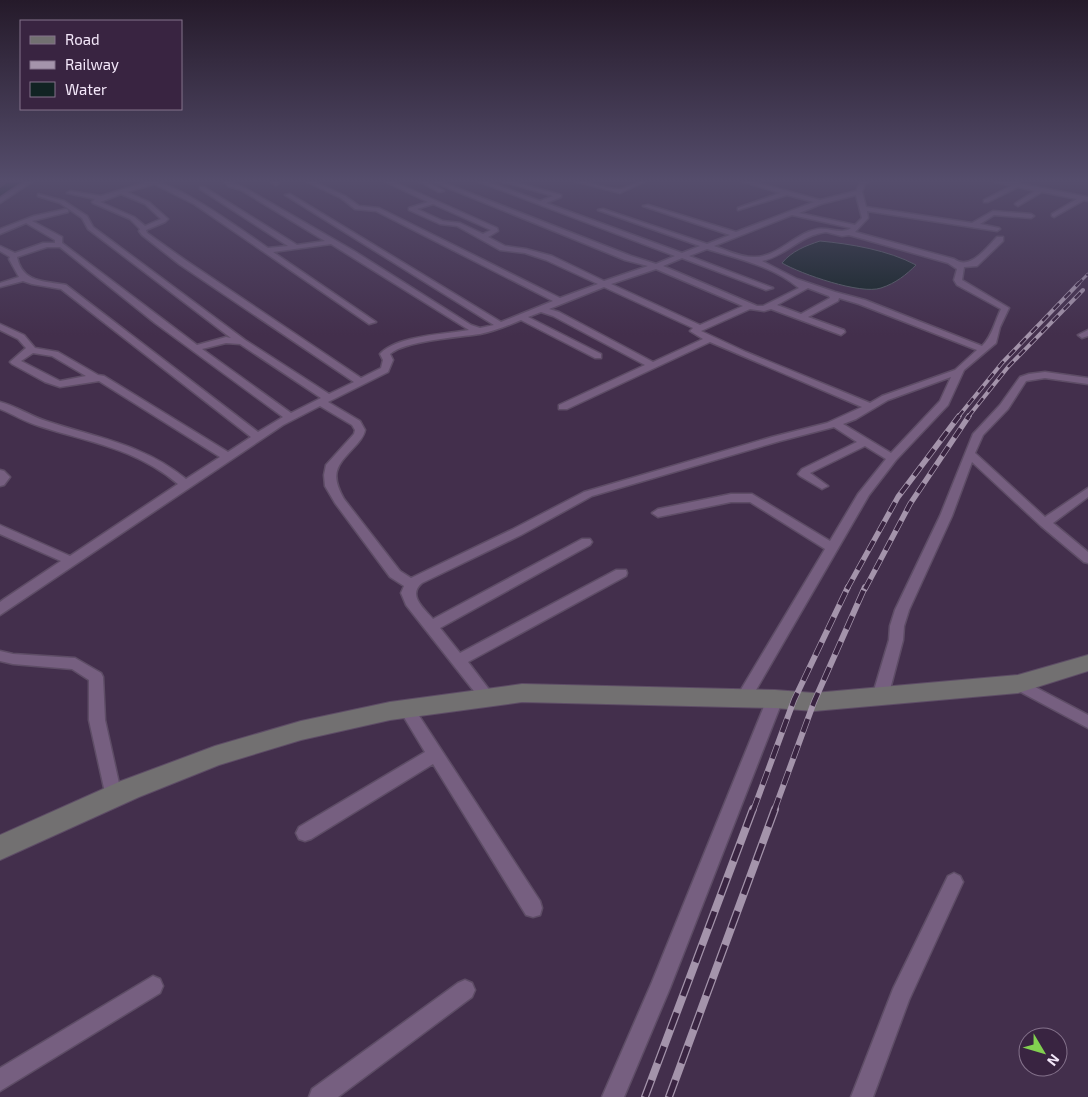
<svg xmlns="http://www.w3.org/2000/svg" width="1088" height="1097" font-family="'Exo 2',sans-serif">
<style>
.water{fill:#112323;stroke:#555e64}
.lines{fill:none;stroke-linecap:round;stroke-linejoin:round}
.river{fill:#112323;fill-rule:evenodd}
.street-casing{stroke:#5e4d66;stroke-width:3}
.secondary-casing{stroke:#5e4d66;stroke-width:2}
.street{fill:#765f80;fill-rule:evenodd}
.secondary{fill:#727071;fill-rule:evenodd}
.rail-far4-casing{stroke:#a494ab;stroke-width:3}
.rail-far3-casing{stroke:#a494ab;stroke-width:4}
.rail-far2-casing{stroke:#a494ab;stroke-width:5.5}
.rail-far1-casing{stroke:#a494ab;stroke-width:6}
.rail-casing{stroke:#a494ab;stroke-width:8}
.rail-far4{stroke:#392441;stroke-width:2;stroke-dasharray:6;stroke-linecap:butt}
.rail-far3{stroke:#392441;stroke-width:2.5;stroke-dasharray:8;stroke-linecap:butt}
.rail-far2{stroke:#392441;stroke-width:4;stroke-dasharray:11;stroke-linecap:butt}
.rail-far1{stroke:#392441;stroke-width:4.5;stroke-dasharray:14;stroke-linecap:butt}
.rail{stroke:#392441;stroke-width:5.5;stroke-dasharray:18;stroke-linecap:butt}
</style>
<rect width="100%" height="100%" fill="#432f4c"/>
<path class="water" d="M 820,241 C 851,244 888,250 916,265 C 906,275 896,283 881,288 C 861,295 801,274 782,263 C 792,251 805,246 820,241 Z"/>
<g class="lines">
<path class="river" d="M 10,181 L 22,181 L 0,196 L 0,188 Z"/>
<defs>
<path id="street" d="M 26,181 L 33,181 L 0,203 L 0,198 Z
M 150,181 C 175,181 243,231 268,248 L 288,246 L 200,189 L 200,187 L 204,187 L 297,245 L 325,241 L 241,190 L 228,186 L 223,181 L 229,181 L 245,188 L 354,251 L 471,325 L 480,328 L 494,325 L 285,195 L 290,194 L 501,322 L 553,301 L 376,211 L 355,209 L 341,198 L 305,181 L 313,181 L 345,196 L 359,206 L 379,208 L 560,298 L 598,284 L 546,260 L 525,253 L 500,250 L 457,226 L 440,224 L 409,210 L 409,208 L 428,202 L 384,181 L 392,181 L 497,228 L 498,231 L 488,237 L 505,246 L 526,249 L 552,256 L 604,281 L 648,266 L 625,260 L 431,181 L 439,181 L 631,256 L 656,264 L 675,256 L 477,181 L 486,181 L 540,201 L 553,196 L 501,181 L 511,181 L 561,195 L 561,197 L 546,203 L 682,253 L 700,246 L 598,210 L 603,209 L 707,244 L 730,235 L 643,206 L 648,205 L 736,232 L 814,202 L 787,195 L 738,210 L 738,208 L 780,193 L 741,181 L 751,181 L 820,200 L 856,191 L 860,182 L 870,181 L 865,184 L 862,192 L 866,207 L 972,223 L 993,211 L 1031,214 L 1034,216 L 1031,218 L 994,215 L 980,224 L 999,228 L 1000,229 L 997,231 L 867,211 L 868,218 L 855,232 L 954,259 C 970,271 986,248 997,237 L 1003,237 L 1003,241 L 977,266 L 964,267 L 962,280 L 1009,308 L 1000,327 L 996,343 L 964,370 L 948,405 L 896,460 L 869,495 L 749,702 L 744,704 L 739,702 L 736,698 L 825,549 L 750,502 L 731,502 L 658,517 L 652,513 L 658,509 L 731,494 L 752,494 L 830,541 L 858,494 L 886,459 L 865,446 L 810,473 L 828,486 L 822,489 L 800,476 L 798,474 L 802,469 L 857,442 L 834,427 L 780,441 L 592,496 L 521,535 L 422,583 C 407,595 424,609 433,619 L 582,539 L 590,539 L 592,542 L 590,545 L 440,628 L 460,653 L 616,570 L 626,570 L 627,573 L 626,576 L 468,662 L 494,696 L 491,700 L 486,702 L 481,700 L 406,605 L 401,593 L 404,586 L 390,577 L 335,503 L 325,486 L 324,475 L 326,465 L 354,434 L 355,430 L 352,425 L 320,406 L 283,425 L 0,615 L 0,602 L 4,599 L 61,561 L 0,534 L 0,525 L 70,556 L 178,484 C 135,448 91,443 39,426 C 25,422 13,414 0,409 L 0,402 C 16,406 30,416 46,421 C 97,438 143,444 186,479 L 220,457 L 99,381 L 60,387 L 45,382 L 12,364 L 10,362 L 26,348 L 18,339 L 0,330 L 0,324 L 24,335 L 35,348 L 58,352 L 98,375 L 104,376 L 228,452 L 251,437 L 61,289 L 32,284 L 23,281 L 0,287 L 0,283 L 19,277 L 9,259 L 10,257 L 0,251 L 0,246 L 15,253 L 43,243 L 55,243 L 55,240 L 26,223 L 0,234 L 0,229 L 34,216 L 66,209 L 68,210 L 68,212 L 32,221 L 62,237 L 62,243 L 197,345 L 226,337 L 231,338 L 88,229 L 82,218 L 60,203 L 38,196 L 38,194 L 64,201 L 87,216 L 93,227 L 245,340 L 329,394 L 354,382 L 179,264 L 142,235 L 139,231 L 140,229 L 130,219 L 93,203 L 92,202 L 95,199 L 67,193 L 70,191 L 101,196 ZM 154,184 L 194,204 L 369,324 L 376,322 L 273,252 L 331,244 L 469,330 C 446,334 396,336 380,354 L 383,360 L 381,368 L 361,378 L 185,260 L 147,233 L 146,230 L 165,222 L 168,219 L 149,202 L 127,192 ZM 121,194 L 145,204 L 161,219 L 145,226 L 134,217 L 100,202 ZM 856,195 L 862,218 L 855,225 L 799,213 L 821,204 ZM 433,204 L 491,230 L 483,234 L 460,223 L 443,221 L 417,209 ZM 792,215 L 851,228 C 842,235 829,227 818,229 C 795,233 778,257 755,257 C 741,258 726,250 714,246 ZM 826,232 L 842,236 L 849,235 L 948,263 L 957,269 L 954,280 L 957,285 L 1001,309 C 995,321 992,337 982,346 L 865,300 L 835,292 L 797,279 L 762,261 C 785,256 801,235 826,232 ZM 47,247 L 60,247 L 155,323 L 283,417 L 258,432 L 66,285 C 45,281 22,283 17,257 ZM 707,249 C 739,259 772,266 799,288 L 763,306 L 757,306 L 663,266 L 682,258 L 766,290 L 773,288 L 689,256 ZM 656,269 L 743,306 L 700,325 L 611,284 ZM 604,287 L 693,328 L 690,331 L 703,339 L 653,362 L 559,312 L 549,309 ZM 808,288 L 829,296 L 830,298 L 801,314 L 777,305 ZM 839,298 L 859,304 L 977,350 L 955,370 L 882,396 L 870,403 L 746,352 L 701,331 L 750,309 L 764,311 L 771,309 L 841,335 L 845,332 L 844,330 L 808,317 L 838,301 ZM 541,312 L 553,316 L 645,365 L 559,405 L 559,409 L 567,409 L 710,342 L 862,407 L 827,423 L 772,437 L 584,492 L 513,529 L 411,578 L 400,571 L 344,499 C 328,471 339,464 357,444 C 361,439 364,436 365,430 L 360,421 L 328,402 L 388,372 L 393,360 L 390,354 C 404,341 459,337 480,334 C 495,331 507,326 521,320 L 595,358 L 601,358 L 601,354 L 528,317 ZM 226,343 L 240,344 L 321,398 L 291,413 L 202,349 ZM 33,353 L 52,356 L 86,376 L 60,381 L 21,361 ZM 951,377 L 940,401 L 891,453 L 843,424 L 856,419 L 888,400 Z
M 270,181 L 277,181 L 279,183 L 276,185 Z
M 418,181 L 426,181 L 444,191 L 439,192 Z
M 574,181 C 589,181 605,189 619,189 C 628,189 636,181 646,181 L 620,193 Z
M 992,181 L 1019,182 L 1022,184 L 1088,197 L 1088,201 L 1084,200 L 1054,217 L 1052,216 L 1052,214 L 1077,199 L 1042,192 L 1018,206 L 1015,204 L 1016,203 L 1035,191 L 1018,187 L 988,202 L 984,202 L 984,200 L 1011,186 Z
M 1088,330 L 1088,336 L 1082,338 L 1078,335 Z
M 1045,372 L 1088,378 L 1088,384 L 1045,378 L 1026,381 L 1008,409 L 983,435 L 975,453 L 1045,517 L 1088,488 L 1088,497 L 1053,523 L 1088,552 L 1088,563 L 1084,562 L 1041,526 L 972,462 L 952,516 L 909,610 L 904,626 L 903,640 L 888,697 L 885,701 L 880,703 L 875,701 L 872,697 L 889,640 L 890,626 L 895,610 L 940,516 L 973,434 L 1000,405 L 1020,377 L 1029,374 Z
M 0,470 L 4,471 L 10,477 L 4,485 L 0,486 Z
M 0,651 L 13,654 L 75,658 L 101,673 L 103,677 L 105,720 L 122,797 L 120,802 L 114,804 L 108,802 L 106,797 L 89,720 L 89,680 L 72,669 L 13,664 L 0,661 Z
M 1018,678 L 1088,715 L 1088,728 L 1013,688 L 1011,684 L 1013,680 Z
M 775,693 L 780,695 L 783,699 L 670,988 L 624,1097 L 602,1097 L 652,982 L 767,699 L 770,695 Z
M 407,703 L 412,705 L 540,901 L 542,908 L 540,915 L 533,917 L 526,915 L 433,764 L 311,839 L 305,841 L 299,839 L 296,833 L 299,827 L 425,752 L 399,709 L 402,705 Z
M 954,873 L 960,876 L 963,882 L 909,1000 L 873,1097 L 851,1097 L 893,989 L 948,876 Z
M 153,976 L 160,979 L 163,986 L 160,993 L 0,1091 L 0,1068 Z
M 465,980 L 472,983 L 475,990 L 472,997 L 338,1097 L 309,1097 L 312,1089 L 458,983 Z"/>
<path id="secondary" d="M 1088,655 L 1088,671 L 1018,693 L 814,711 L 775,708 L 522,702 L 390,720 L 301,740 L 219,765 L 139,797 L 0,860 L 0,835 L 121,781 L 215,746 L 301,721 L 390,702 L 522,684 L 775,690 L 814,693 L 1018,675 Z"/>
</defs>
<use href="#street" class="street-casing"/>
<use href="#secondary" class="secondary-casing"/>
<use href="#street" class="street"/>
<use href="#secondary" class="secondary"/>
<defs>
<path id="rail-far4" d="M 1078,284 L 1088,274"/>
<path id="rail-far3" d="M 958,417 L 1002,363 L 1079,283
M 968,417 L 1008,367 L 1083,290"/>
<path id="rail-far2" d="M 847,589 L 898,497 L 959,416
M 865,589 L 910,504 L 969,416"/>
<path id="rail-far1" d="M 753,811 L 794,700 L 848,587
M 774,811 L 814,702 L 865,587"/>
<path id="rail" d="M 645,1097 L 753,809
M 669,1097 L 775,809"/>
</defs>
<use href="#rail-far4" class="rail-far4-casing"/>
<use href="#rail-far3" class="rail-far3-casing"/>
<use href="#rail-far2" class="rail-far2-casing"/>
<use href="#rail-far1" class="rail-far1-casing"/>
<use href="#rail" class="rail-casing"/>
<use href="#rail-far4" class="rail-far4"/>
<use href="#rail-far3" class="rail-far3"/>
<use href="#rail-far2" class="rail-far2"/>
<use href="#rail-far1" class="rail-far1"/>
<use href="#rail" class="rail"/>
</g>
<linearGradient id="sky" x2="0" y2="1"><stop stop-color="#251a2a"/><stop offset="0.54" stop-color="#554d6c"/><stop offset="1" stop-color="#554d6c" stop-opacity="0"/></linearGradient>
<rect width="1088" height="335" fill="url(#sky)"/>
<rect x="20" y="20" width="162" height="90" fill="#392441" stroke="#84728b"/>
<rect x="30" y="36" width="25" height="8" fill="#727071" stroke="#84728b"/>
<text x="65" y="45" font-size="15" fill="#f4e8fa">Road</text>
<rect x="30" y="61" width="25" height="8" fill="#a494ab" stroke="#84728b"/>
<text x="65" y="70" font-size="15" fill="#f4e8fa">Railway</text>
<rect x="30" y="82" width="25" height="15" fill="#112323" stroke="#84728b"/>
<text x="65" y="95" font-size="15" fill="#f4e8fa">Water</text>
<g transform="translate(1043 1052) rotate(128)"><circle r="24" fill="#392441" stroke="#84728b"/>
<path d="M0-4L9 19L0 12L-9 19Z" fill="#82d050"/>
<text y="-8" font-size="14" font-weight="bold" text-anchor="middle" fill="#f4e8fa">N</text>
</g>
</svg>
